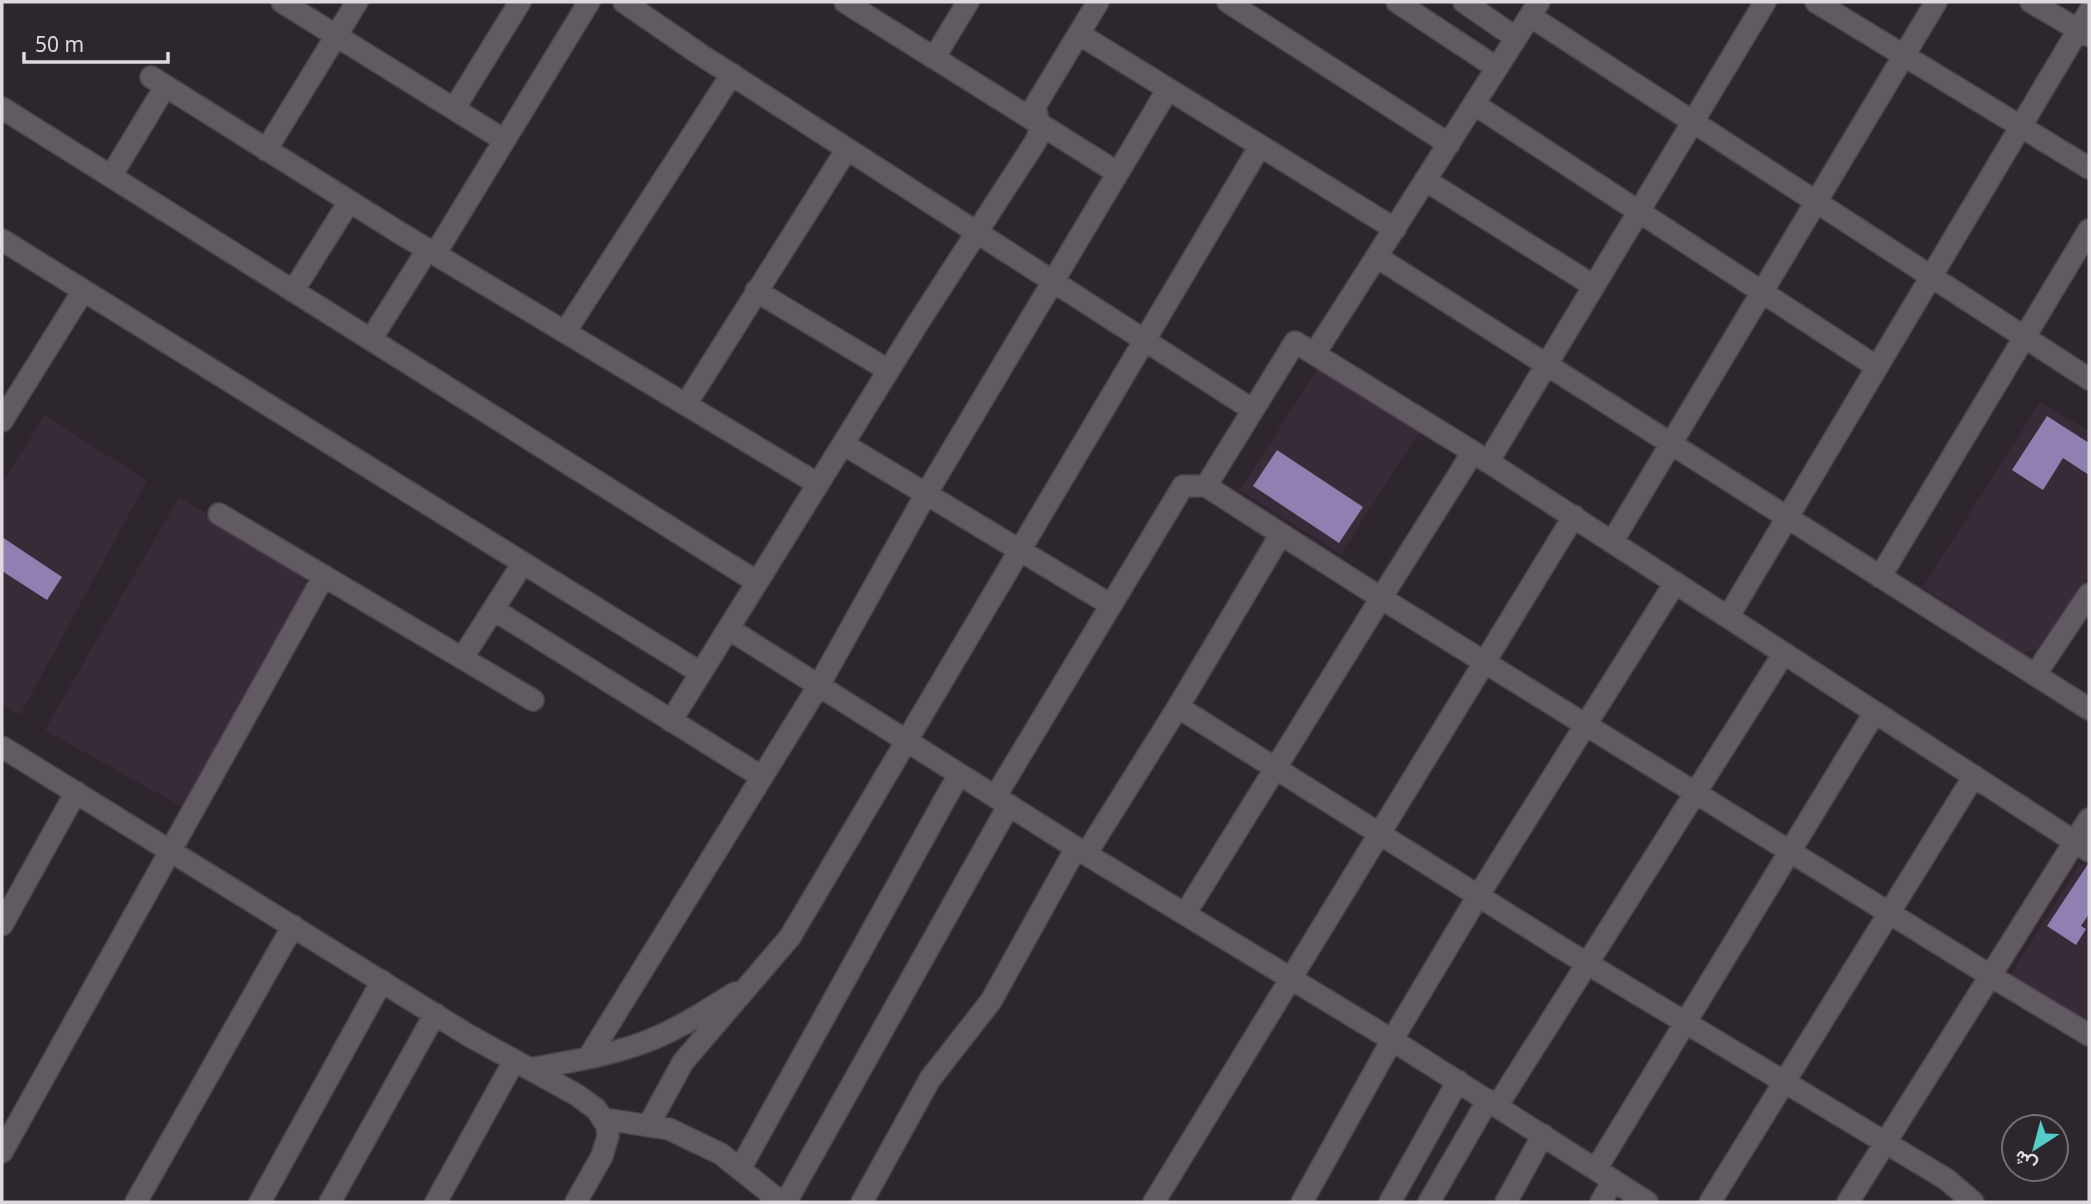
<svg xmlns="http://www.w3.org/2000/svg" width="2091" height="1204" font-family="'Noto Sans',Vazirmatn,sans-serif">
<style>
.built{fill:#372b37}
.building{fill:#8f80b1}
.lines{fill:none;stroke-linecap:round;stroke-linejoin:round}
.minor-casing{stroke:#494449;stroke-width:24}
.minor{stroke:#625a63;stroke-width:21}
</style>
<rect width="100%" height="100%" fill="#2d262d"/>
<path class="built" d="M 1318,368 L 1419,432 L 1341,554 L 1240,490 Z
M 2040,402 L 2089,431 L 2089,574 L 2040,648 L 2023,653 L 1923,587 Z
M 45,415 L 147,481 L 20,715 L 2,705 L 2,483 Z
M 179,497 L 302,569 L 306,584 L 190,801 L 181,806 L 45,730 Z
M 2089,863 L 2089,1028 L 2009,978 L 2079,865 Z"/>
<path class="building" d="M 2047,416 L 2089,443 L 2089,475 L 2063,458 L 2043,490 L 2012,470 Z
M 1277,450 L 1363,507 L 1339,543 L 1253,486 Z
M 2,537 L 62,577 L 47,600 L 2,571 Z
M 2088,864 L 2089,864 L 2089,914 L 2081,926 L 2086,929 L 2076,945 L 2047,926 Z"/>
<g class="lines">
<defs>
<path id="minor" d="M 282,2 L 504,140
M 624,2 L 698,53 L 1253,410
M 845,2 L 1118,173
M 1228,2 L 1449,144
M 1397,2 L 1497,68
M 1464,2 L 1516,38
M 1816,2 L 2089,168
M 2031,2 L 2089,36
M 1530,16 L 2089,379
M 1079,34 L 1395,229
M 934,58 L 968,2
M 151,77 L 400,233 L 818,484
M 1474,104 L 1877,367
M 2,108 L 757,582
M 454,109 L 520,2
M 266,150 L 357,2
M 111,176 L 165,87
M 1425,180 L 1594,286
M 2,240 L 523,563
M 435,254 L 589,2
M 1377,257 L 2089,709
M 293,291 L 349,202
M 756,291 L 888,370
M 565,332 L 732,74
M 371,339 L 428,249
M 1295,342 L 1473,452 L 1381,598 L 1206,486 Z
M 1315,353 L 1539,2
M 686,404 L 847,149
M 2,421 L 83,291
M 843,444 L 1111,605
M 1473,452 L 2089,851
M 1488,462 L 1765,2
M 219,514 L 533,700
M 1612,542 L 1936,2
M 1880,577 L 2089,230
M 494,610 L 762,777
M 1728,617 L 2089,12
M 729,629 L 1086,854 L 1392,1040 L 1647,1202
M 463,657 L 523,563 L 701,673
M 2035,675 L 2089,594
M 1178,707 L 1558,946 L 1946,1179 L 1973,1202
M 671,721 L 918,323 L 1036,141 L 1040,130 L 1035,106 L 1098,2
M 2,747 L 468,1035 L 577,1095 L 596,1109 L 607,1125 L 608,1136 L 602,1156 L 576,1202
M 995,797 L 1183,486 L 1206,486
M 1086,854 L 1178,707 L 1281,534
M 1185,914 L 1381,598 L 1991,976 L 2089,1035
M 2,925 L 76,792
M 588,1058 L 819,685 L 926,494 L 1168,89
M 529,1069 C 568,1062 607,1056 645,1042 C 677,1030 706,1011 735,993
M 1497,1106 L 1784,653
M 603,1120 L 611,1120 L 669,1129 L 721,1154 L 781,1202
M 648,1126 L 683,1062 L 790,937 L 1260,146
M 2,1152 L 324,576
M 740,1169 L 959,774
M 1596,1169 L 1875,712
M 136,1202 L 293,926
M 260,1202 L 382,981
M 330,1202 L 435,1014
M 436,1202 L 514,1061
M 786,1202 L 1009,805
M 862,1202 L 930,1079 L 991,1001 L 1076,848
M 1154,1202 L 1574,516
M 1302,1202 L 1392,1040 L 1478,896 L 1675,583
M 1390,1202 L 1458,1081
M 1429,1202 L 1488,1100
M 1506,1202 L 1543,1135
M 1601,1202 L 1613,1180
M 1710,1202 L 1974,776
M 1848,1202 L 2089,819"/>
</defs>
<use href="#minor" class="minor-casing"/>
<use href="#minor" class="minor"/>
</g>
<rect width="2091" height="1204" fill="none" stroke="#ded9de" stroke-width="7"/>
<g transform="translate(2035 1148) rotate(216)"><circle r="33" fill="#2d262d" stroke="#746e74" stroke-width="2"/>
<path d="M0-5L12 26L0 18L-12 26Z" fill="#54cdc8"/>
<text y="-10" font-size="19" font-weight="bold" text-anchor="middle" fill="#ded9de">ش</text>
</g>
<path d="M24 52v10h144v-10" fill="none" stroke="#ded9de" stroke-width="3.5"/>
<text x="35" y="52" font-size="21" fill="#ded9de" stroke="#2d262d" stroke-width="5" paint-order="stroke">50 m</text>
</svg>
